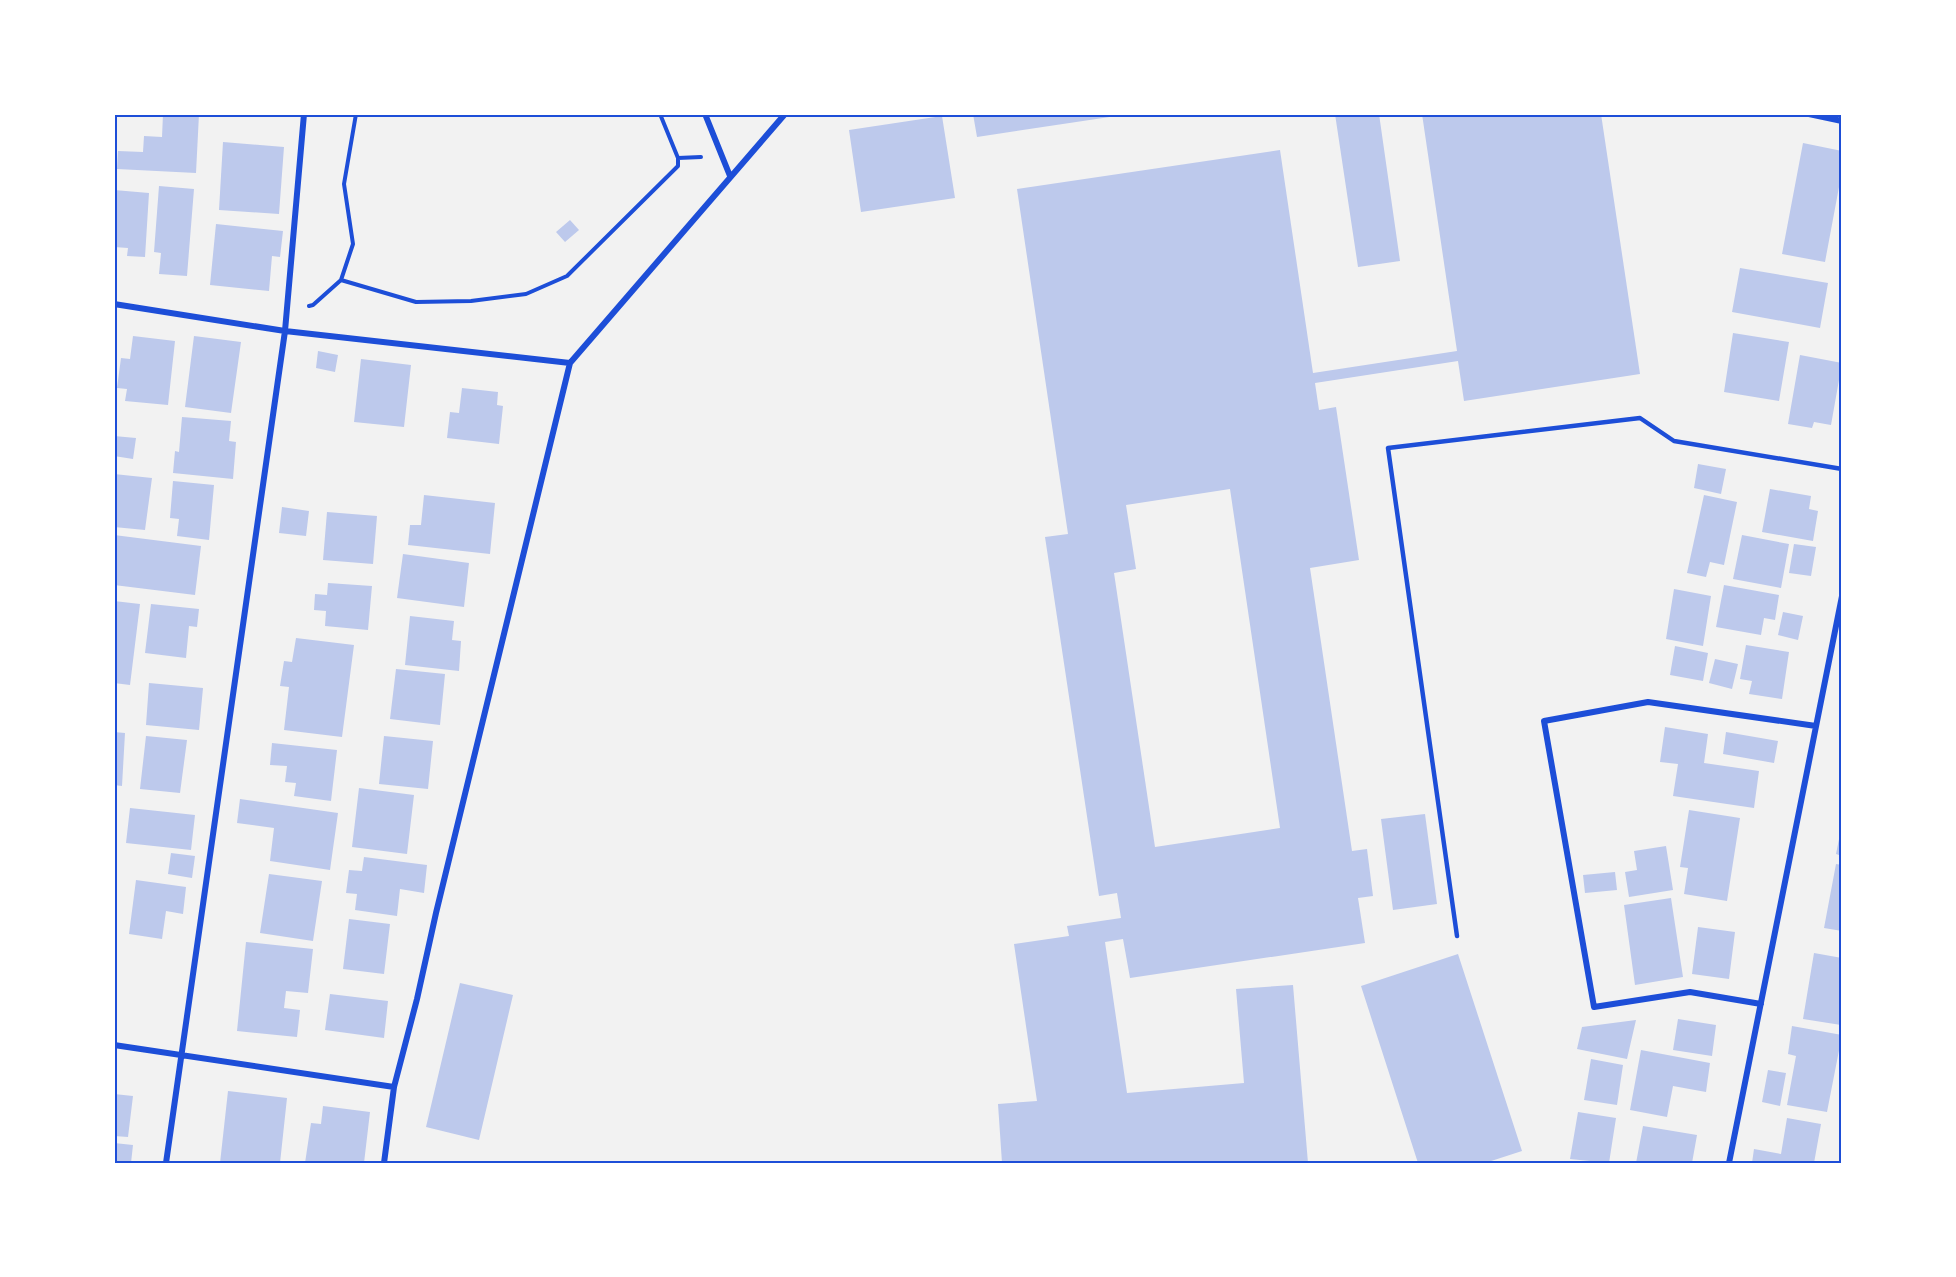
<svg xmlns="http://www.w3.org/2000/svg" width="1956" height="1277" font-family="'Fira Sans',sans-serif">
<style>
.building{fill:#bdc9ec;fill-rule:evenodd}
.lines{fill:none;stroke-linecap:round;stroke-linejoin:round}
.path{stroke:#1d4ed8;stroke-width:4}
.service{stroke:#1d4ed8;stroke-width:4.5}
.minor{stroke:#1d4ed8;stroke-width:6}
.neatline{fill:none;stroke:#1d4ed8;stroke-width:2}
</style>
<rect width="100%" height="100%" fill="#f2f2f2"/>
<path class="building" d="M 163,114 L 199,114 L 196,173 L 117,169 L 118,151 L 143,152 L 144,136 L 162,137 Z
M 973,114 L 1123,114 L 1123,115 L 977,137 Z
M 1335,114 L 1379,114 L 1400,261 L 1358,267 Z
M 1422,114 L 1601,114 L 1640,374 L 1464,401 L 1458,361 L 1315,383 L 1319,410 L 1336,407 L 1359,560 L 1310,568 L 1352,851 L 1367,849 L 1373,896 L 1358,898 L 1365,943 L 1130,978 L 1123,939 L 1105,942 L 1127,1093 L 1244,1083 L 1236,989 L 1293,985 L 1308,1163 L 1002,1163 L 998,1104 L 1037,1101 L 1014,944 L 1069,936 L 1067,926 L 1121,918 L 1117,893 L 1099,896 L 1045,537 L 1068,534 L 1017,189 L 1280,150 L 1313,373 L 1457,351 ZM 1230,489 L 1280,828 L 1155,847 L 1114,573 L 1136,569 L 1126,505 Z
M 942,116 L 955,198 L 861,212 L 849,130 Z
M 223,142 L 284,147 L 279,214 L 219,210 Z
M 1803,143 L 1842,151 L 1842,171 L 1825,262 L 1782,254 Z
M 159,186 L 194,189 L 187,276 L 159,274 L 161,253 L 154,252 Z
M 114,190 L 149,193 L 145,257 L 127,256 L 128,248 L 114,247 Z
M 570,220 L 579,230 L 565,242 L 556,232 Z
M 216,224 L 283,231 L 280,257 L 272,256 L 269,291 L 210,285 Z
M 1740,268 L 1828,283 L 1820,328 L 1732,312 Z
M 1733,333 L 1789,342 L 1779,401 L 1724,392 Z
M 133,336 L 175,341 L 168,405 L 125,401 L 127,389 L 117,388 L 121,358 L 130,359 Z
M 194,336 L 241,342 L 231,413 L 185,407 Z
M 318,351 L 338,355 L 335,372 L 316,368 Z
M 1800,355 L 1842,363 L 1831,425 L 1814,422 L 1812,428 L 1788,424 Z
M 361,359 L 411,365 L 404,427 L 354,422 Z
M 462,388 L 498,392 L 497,405 L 503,406 L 499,444 L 447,438 L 450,412 L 459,413 Z
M 182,417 L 231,421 L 229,441 L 236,442 L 233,479 L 173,473 L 175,451 L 179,452 Z
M 114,436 L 136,438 L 133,459 L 114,456 Z
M 1698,464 L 1726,469 L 1721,494 L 1694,488 Z
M 114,474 L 152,478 L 145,530 L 114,527 Z
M 173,481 L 214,485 L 209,540 L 177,536 L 179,519 L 170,518 Z
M 1770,489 L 1811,496 L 1809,509 L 1818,511 L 1813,541 L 1762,532 Z
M 424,495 L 495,503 L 490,554 L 408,545 L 410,525 L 421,525 Z
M 1704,495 L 1737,502 L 1724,565 L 1710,562 L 1706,577 L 1687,573 Z
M 282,507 L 309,511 L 306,536 L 279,533 Z
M 327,512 L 377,516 L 373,564 L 323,560 Z
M 114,535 L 201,546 L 195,595 L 114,585 Z
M 1742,535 L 1789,544 L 1781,588 L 1733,579 Z
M 1794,544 L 1816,547 L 1811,576 L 1789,573 Z
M 403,554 L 469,563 L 464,607 L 397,598 Z
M 328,583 L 372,586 L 368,630 L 325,626 L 326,611 L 314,610 L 315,594 L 327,595 Z
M 1724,585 L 1779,595 L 1775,620 L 1764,618 L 1761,635 L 1716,627 Z
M 1674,589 L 1711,596 L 1703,646 L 1666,639 Z
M 114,601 L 140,604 L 130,685 L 114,683 Z
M 151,604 L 199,609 L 197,627 L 189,626 L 186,658 L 145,653 Z
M 1783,612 L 1803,616 L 1798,640 L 1778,635 Z
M 410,616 L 454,621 L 452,640 L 461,641 L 459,671 L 405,665 Z
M 296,638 L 354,645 L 342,737 L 284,730 L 289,687 L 280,686 L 284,661 L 292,662 Z
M 1746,645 L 1789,652 L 1782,699 L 1749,694 L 1752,681 L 1740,679 Z
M 1675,646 L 1708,653 L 1703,681 L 1670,675 Z
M 1715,659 L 1738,664 L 1732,689 L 1709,683 Z
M 396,669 L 445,674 L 440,725 L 390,719 Z
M 149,683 L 203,688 L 199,730 L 146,725 Z
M 1665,727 L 1708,734 L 1704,763 L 1759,771 L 1754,808 L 1673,796 L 1678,764 L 1660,762 Z
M 114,732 L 125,733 L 122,786 L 114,785 Z
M 1726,732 L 1778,741 L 1774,763 L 1723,754 Z
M 146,736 L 187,740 L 180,793 L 140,789 Z
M 384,736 L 433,741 L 428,789 L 379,784 Z
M 272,743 L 337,750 L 331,801 L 294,796 L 296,783 L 285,782 L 287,766 L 270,765 Z
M 359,788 L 414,795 L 407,854 L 352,847 Z
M 240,799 L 338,813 L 330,870 L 270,861 L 274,828 L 237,823 Z
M 130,808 L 195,815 L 191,850 L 126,843 Z
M 1689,810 L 1740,818 L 1727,901 L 1684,894 L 1688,868 L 1680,867 Z
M 1425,814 L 1437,904 L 1393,910 L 1381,819 Z
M 1841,829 L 1842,829 L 1842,856 L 1836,854 Z
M 1666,846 L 1673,890 L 1629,897 L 1625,872 L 1637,870 L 1634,851 Z
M 171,853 L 195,856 L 192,878 L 168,874 Z
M 364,857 L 427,865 L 424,893 L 400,889 L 397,916 L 355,910 L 357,894 L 346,893 L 349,870 L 362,871 Z
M 1836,864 L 1842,865 L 1842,931 L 1824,928 Z
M 1615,872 L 1617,890 L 1585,893 L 1583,875 Z
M 269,874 L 322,881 L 313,941 L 260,933 Z
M 136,880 L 186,887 L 183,914 L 166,911 L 162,939 L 129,934 Z
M 1671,898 L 1683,977 L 1635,985 L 1624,905 Z
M 349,919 L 390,924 L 384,974 L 343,969 Z
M 1698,927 L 1735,932 L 1729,979 L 1692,974 Z
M 246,942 L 313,949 L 308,993 L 286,991 L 284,1008 L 300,1010 L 297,1037 L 237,1031 Z
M 1814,953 L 1842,958 L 1841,1025 L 1803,1019 Z
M 1458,954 L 1522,1151 L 1485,1163 L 1418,1163 L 1361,986 Z
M 460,983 L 513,995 L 479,1140 L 426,1127 Z
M 330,994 L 388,1001 L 384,1038 L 325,1030 Z
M 1678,1019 L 1716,1025 L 1712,1056 L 1673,1050 Z
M 1636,1020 L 1627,1059 L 1577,1049 L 1582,1027 Z
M 1792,1026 L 1842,1035 L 1827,1112 L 1787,1105 L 1796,1056 L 1788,1054 Z
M 1641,1050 L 1710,1063 L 1706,1092 L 1673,1086 L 1667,1117 L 1630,1110 Z
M 1591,1059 L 1623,1065 L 1617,1105 L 1584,1100 Z
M 1768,1070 L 1786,1073 L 1780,1106 L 1762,1102 Z
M 228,1091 L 287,1098 L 280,1163 L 220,1163 Z
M 114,1094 L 133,1096 L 128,1137 L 114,1136 Z
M 323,1106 L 370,1112 L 364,1163 L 305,1163 L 311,1123 L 321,1124 Z
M 1578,1112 L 1616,1118 L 1609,1163 L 1570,1159 Z
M 1787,1118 L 1821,1124 L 1814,1163 L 1752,1163 L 1754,1149 L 1781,1154 Z
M 1643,1126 L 1697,1135 L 1692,1163 L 1636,1163 Z
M 114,1143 L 133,1145 L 131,1163 L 114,1163 Z"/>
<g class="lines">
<path class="path" d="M 356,114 L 344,184 L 353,244 L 341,280 L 416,302 L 471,301 L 526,294 L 567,276 L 678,166 L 678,158 L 660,114
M 678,158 L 701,157
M 309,306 L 313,305 L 341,280"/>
<path class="service" d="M 1457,936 L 1388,448 L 1640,418 L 1674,441 L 1842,469"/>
<path class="minor" d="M 705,114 L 730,176
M 1809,114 L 1842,121
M 114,304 L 285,331 L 570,363
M 1761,1004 L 1690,992 L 1594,1007 L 1544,721 L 1648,702 L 1816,726
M 114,1045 L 394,1087
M 166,1163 L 285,331 L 304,114
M 384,1163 L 394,1087 L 417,999 L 436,913 L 570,363 L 785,114
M 1729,1163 L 1842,596"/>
</g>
<rect width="1956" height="1277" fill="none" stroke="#ffffff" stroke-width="231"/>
<rect x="116" y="116" width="1724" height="1046" class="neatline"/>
</svg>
